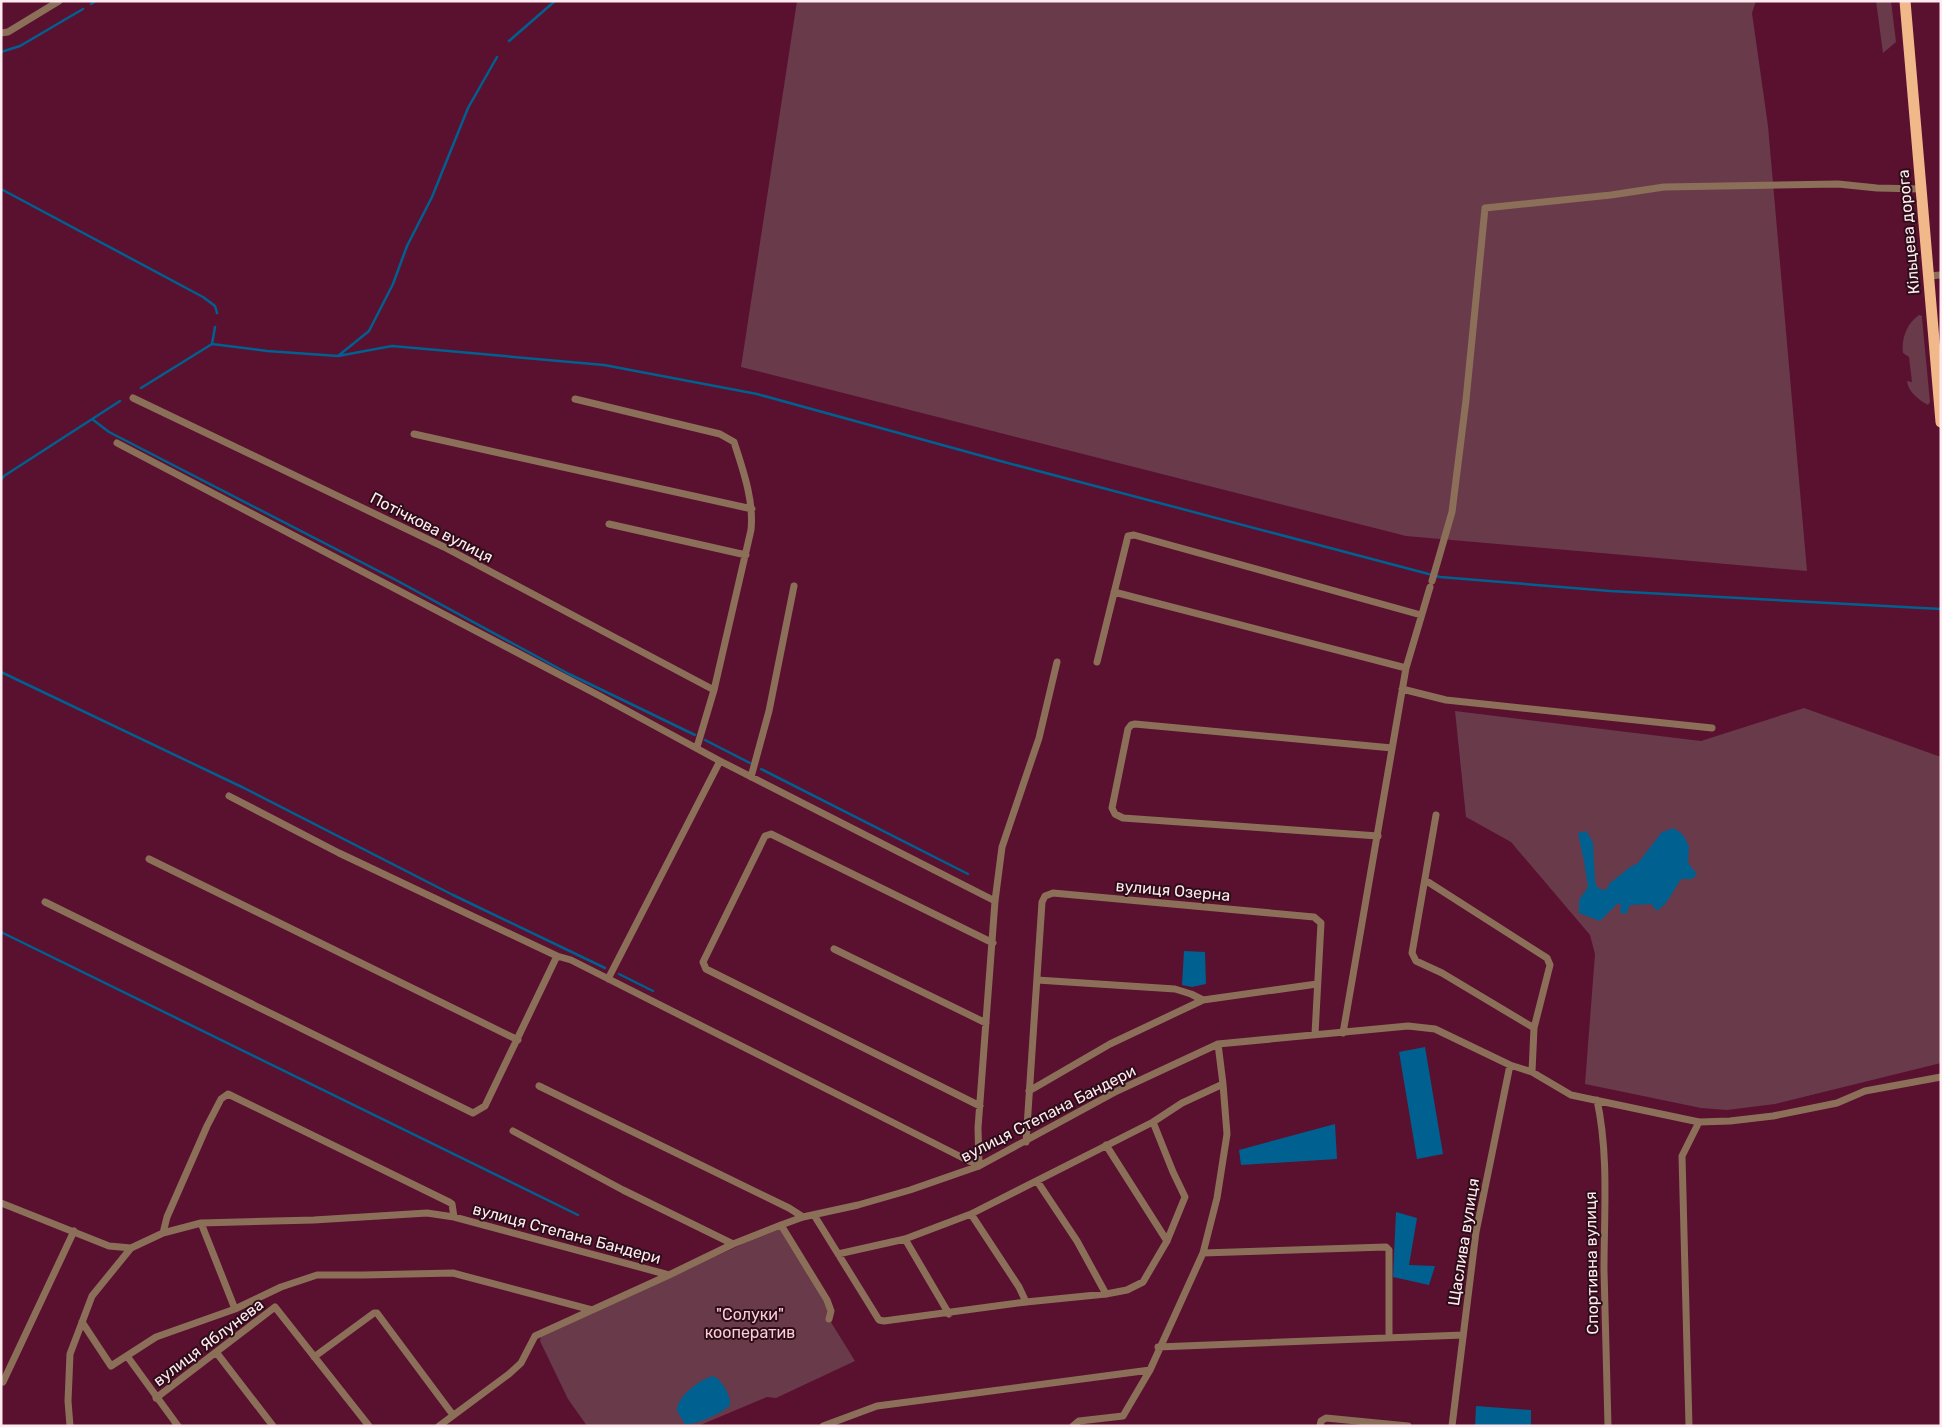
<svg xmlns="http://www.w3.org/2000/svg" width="1942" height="1427" font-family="Rubik,sans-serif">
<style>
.green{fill:#693a49}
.water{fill:#006090}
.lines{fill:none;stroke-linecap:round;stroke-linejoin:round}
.stream{stroke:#006090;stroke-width:2.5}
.minor{stroke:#8b6f59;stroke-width:7}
.trunk{stroke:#f1b88a;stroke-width:11}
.labels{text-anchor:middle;stroke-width:4;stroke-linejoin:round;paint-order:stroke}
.street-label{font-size:16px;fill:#feebf0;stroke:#2d0d18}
.park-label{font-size:16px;fill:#fccdd9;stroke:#2d0d18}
</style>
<rect width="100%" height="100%" fill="#5a102f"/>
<path class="green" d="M 797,1 L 1756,1 L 1752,13 L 1768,126 L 1807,571 L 1406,536 L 741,367 Z
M 1876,1 L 1891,1 L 1896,42 L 1883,53 Z
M 1919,315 L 1922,316 L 1922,318 L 1930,402 L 1928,405 C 1919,400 1908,392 1907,381 L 1912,382 L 1909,357 L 1903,353 C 1901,339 1907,323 1919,315 Z
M 1804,708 L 1941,757 L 1941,1063 L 1775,1104 L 1727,1110 L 1701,1108 L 1585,1084 L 1595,954 L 1590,935 L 1511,842 L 1466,817 L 1455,711 L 1701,741 Z
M 781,1225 L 827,1306 L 829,1319 L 855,1361 L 776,1398 L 767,1397 L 698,1426 L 587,1426 L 568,1399 L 540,1341 L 541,1337 L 747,1242 L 778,1230 Z"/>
<path class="water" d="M 1674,828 L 1684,836 L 1689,847 L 1688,863 L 1697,874 L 1692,879 L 1681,879 L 1666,903 L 1657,911 L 1651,904 L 1630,905 L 1626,914 L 1620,913 L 1621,904 L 1617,904 L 1600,921 L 1579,913 L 1579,900 L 1588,887 L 1584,862 L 1578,833 L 1586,831 L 1593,842 L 1595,882 L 1597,887 L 1603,890 L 1607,889 L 1609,884 L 1630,867 L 1638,863 L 1662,832 Z
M 1184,951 L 1205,952 L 1206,984 L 1192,987 L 1182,985 Z
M 1425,1047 L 1443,1154 L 1417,1159 L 1399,1052 Z
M 1335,1124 L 1337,1159 L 1241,1165 L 1239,1150 Z
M 1396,1212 L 1417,1218 L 1409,1265 L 1435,1266 L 1429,1285 L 1393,1277 Z
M 713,1376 C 721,1379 731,1395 730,1405 C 723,1413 696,1425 685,1424 L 677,1411 C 677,1396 699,1380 713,1376 Z
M 1476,1406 L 1531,1410 L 1531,1426 L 1475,1426 Z"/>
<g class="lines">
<path class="stream" d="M 91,4 L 96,1
M 509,41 L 555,1
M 1,52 L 20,46 L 83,9
M 497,57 L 468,108 L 432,197 L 407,246 L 393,284 L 369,331 L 338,356 L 392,346 L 604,365 L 757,394 L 1004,462 L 1440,577 L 1610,591 L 1941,609
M 1,189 L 203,297 L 215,306 L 217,313
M 212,344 L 215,327
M 141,388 L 212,344 L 267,351 L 338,356
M 92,419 L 109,432 L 394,579 L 569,674 L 695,735
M 1,480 L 4,476 L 120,401
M 1,672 L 244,788 L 453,895 L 605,968
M 705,740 L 750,763
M 761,769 L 968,874
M 1,932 L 578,1215
M 619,974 L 653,991"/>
<path class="minor" d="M 1,33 L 8,32 L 59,1
M 1928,276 L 1941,275
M 133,398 L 444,547 L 714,690
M 575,399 L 720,434 L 734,442 C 743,470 754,500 751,530 L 714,690 L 697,747
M 414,434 L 752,509
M 117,443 L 600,696 L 720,761 L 995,901
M 609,524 L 746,555
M 1432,581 L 1452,512 L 1466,400 L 1485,208 L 1611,195 L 1664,187 L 1838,184 L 1877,188 L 1921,189
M 1114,592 L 1406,668
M 1097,662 L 1128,536 L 1134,535 L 1421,615
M 1402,689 L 1446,700 L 1712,728
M 751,777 L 769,711 L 794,586
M 229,796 L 339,853 L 557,956 L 571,960 L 979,1166 L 978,1128 L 995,901 L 1002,847 L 1039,738 L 1057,662
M 1436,815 L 1412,953 L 1416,961 L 1442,973 L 1534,1028
M 1378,836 L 1123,818 L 1115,814 L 1112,808 L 1128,729 L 1131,725 L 1135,724 L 1392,748
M 149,859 L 518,1040
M 1425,880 L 1547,958 L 1550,965 L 1534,1028 L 1532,1072
M 45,902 L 473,1113 L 485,1106 L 557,956
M 834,949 L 986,1023
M 608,979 L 720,761
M 1037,980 L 1175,989 L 1191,994 L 1203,1000 L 1317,984
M 1343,1033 L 1406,668 L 1430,587
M 539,1086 L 789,1208 L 803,1217
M 1029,1091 L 1110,1044 L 1203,1000
M 1597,1100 C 1609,1155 1604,1214 1604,1270 C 1605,1322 1607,1374 1608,1426
M 980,1106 L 706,969 L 703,962 L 765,836 L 771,834 L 993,943
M 513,1131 L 623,1190 L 733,1244
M 1026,1142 L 1042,902 L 1045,896 L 1053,893 L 1314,917 L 1321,923 L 1315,1034
M 1106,1145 L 1167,1241
M 1037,1181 L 1077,1241 L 1106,1294
M 1,1203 L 109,1246 L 131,1248 L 163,1233 L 201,1223 L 314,1220 L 427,1213 L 454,1217 L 669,1275 L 733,1244 L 781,1225 L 803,1217 L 858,1205 L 910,1190 L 979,1166 L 1117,1091 L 1218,1044 L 1408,1026 L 1435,1029 L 1510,1065 L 1532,1072 L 1571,1095 L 1699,1122 L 1730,1121 L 1773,1116 L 1837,1103 L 1865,1091 L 1941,1077
M 971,1214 L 1019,1287 L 1026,1302
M 814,1215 L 879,1320 L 884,1321 L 1026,1302 L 1106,1294 L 1127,1290 L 1143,1282 L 1167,1241 L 1185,1197 L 1173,1172 L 1153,1122
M 201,1223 L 235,1309
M 781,1225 L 827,1300 L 831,1311 L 829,1319
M 163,1233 L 167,1217 L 207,1126 L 221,1099 L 228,1094 L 449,1202 L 452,1204 L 454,1217
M 905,1239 L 949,1314
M 1203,1253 L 1386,1247 L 1389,1250 L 1389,1336
M 838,1254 L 905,1239 L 971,1214 L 1153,1122 L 1182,1103 L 1223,1084
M 82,1322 L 111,1366 L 156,1337 L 235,1309 L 281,1287 L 317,1275 L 364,1275 L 453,1273 L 592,1310
M 1158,1347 L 1463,1335
M 216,1352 L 273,1426
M 127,1356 L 178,1426
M 314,1357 L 374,1313 L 377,1313 L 453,1415
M 3,1382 L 74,1231
M 156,1398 L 275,1307 L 369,1426
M 70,1426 L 68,1401 L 70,1354 L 92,1296 L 131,1248
M 439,1426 L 509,1374 L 521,1363 L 535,1336 L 669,1275
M 823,1426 L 877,1406 L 1150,1370
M 1073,1426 L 1079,1421 L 1123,1416 L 1150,1370 L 1203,1253 L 1217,1198 L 1227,1134 L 1223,1084 L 1218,1044
M 1320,1426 L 1321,1421 L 1326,1418 L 1408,1426
M 1452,1426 L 1476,1232 L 1510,1065
M 1689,1426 L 1682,1156 L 1699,1122"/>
<path class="trunk" d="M 1905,1 L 1941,422"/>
</g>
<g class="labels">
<g class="street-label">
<text transform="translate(1908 232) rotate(-95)" y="6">Кільцева дорога</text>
<text transform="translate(432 527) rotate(27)" y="6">Потічкова вулиця</text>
<text transform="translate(1173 890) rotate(5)" y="6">вулиця Озерна</text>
<text transform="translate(1048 1113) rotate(-27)" y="6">вулиця Степана Бандери</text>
<text transform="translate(567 1233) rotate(15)" y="6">вулиця Степана Бандери</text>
<text transform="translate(1463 1242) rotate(-81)" y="6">Щаслива вулиця</text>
<text transform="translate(1591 1263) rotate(-91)" y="6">Спортивна вулиця</text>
<text transform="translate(208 1342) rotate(-37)" y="6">вулиця Яблунева</text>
</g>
<g class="park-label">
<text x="750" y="1320">"Солуки"<tspan x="750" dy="18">кооператив</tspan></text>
</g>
</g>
<rect width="1942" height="1427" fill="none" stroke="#feebf0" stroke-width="5"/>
</svg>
